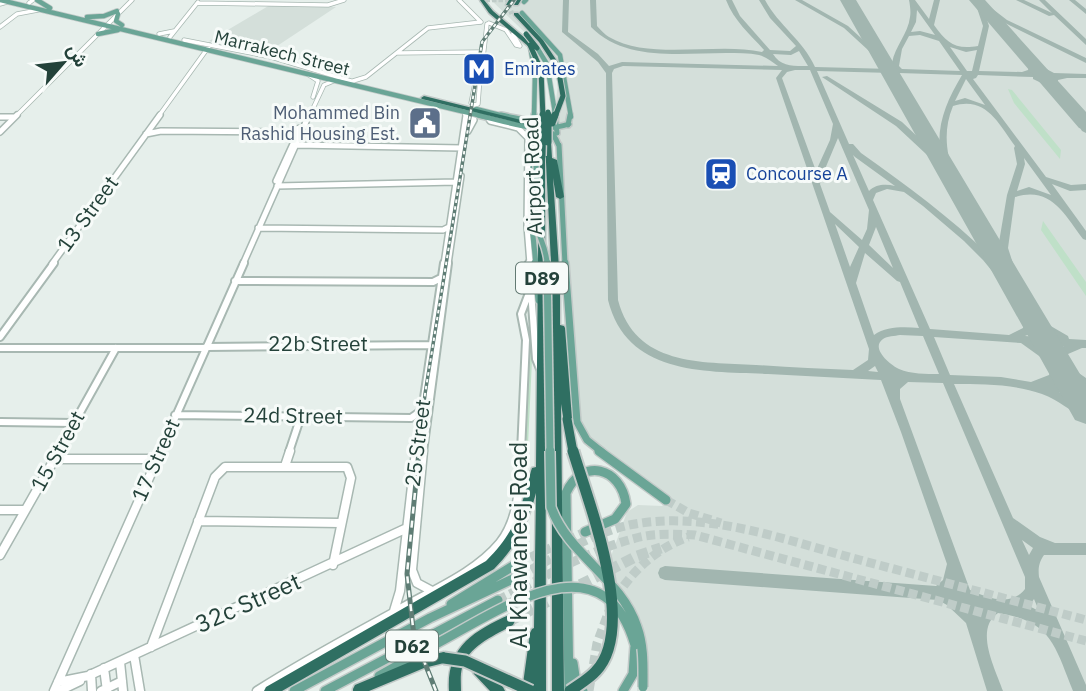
<svg xmlns="http://www.w3.org/2000/svg" width="1086" height="691" font-family="'IBM Plex Sans',Vazirmatn,sans-serif">
<style>
.built{fill:#d4dfda}
.green{fill:#bfe0c8}
.lines{fill:none;stroke-linecap:round;stroke-linejoin:round}
.taxiway{fill:#a2b6b0;fill-rule:evenodd}
.runway{fill:#a2b6b0;fill-rule:evenodd}
.minor-tunnel{stroke:#bfccc8;stroke-width:3.5;stroke-dasharray:3.5 2;stroke-linecap:butt}
.major-tunnel-far1{stroke:#bfccc8;stroke-width:4.5;stroke-dasharray:4.5 2;stroke-linecap:butt}
.major-tunnel{stroke:#bfccc8;stroke-width:9;stroke-dasharray:9 4.5;stroke-linecap:butt}
.highway-tunnel-far1{stroke:#bfccc8;stroke-width:5;stroke-dasharray:5 2.5;stroke-linecap:butt}
.highway-tunnel{stroke:#bfccc8;stroke-width:11;stroke-dasharray:11 5;stroke-linecap:butt}
.minor-far3-casing{stroke:#a8b8b2;stroke-width:5}
.minor-far2-casing{stroke:#a8b8b2;stroke-width:8}
.minor-far1-casing{stroke:#a8b8b2;stroke-width:10}
.minor-casing{stroke:#a8b8b2;stroke-width:11}
.major-far3-casing{stroke:#c2cac8;stroke-width:6}
.major-far2-casing{stroke:#c2cac8;stroke-width:8}
.major-far1-casing{stroke:#c2cac8;stroke-width:10}
.major-casing{stroke:#c2cac8;stroke-width:12}
.highway-casing{stroke:#c2cac8;stroke-width:3}
.minor-far3{stroke:#fff;stroke-width:3.5}
.minor-far2{stroke:#fff;stroke-width:5}
.minor-far1{stroke:#fff;stroke-width:6}
.minor{stroke:#fff;stroke-width:8}
.major-far3{stroke:#6aa596;stroke-width:4.5}
.major-far2{stroke:#6aa596;stroke-width:5}
.major-far1{stroke:#6aa596;stroke-width:7}
.major{stroke:#6aa596;stroke-width:9}
.highway{fill:#2f6f62;fill-rule:evenodd}
.rail-far1-casing{stroke:#5f7d75;stroke-width:3.5}
.rail-casing{stroke:#5f7d75;stroke-width:5}
.rail-far1{stroke:#f7fbf9;stroke-width:2;stroke-dasharray:3.5;stroke-linecap:butt}
.rail{stroke:#f7fbf9;stroke-width:2.5;stroke-dasharray:7;stroke-linecap:butt}
.major-bridge-far2-casing{stroke:#c2cac8;stroke-width:8;stroke-linecap:butt}
.major-bridge-far1-casing{stroke:#c2cac8;stroke-width:10;stroke-linecap:butt}
.major-bridge-casing{stroke:#c2cac8;stroke-width:12;stroke-linecap:butt}
.highway-bridge-far3-casing{stroke:#c2cac8;stroke-width:7;stroke-linecap:butt}
.highway-bridge-far2-casing{stroke:#c2cac8;stroke-width:10;stroke-linecap:butt}
.highway-bridge-far1-casing{stroke:#c2cac8;stroke-width:12;stroke-linecap:butt}
.highway-bridge-casing{stroke:#c2cac8;stroke-width:15;stroke-linecap:butt}
.major-bridge-far2{stroke:#6aa596;stroke-width:5}
.major-bridge-far1{stroke:#6aa596;stroke-width:7}
.major-bridge{stroke:#6aa596;stroke-width:9}
.highway-bridge-far3{stroke:#2f6f62;stroke-width:5}
.highway-bridge-far2{stroke:#2f6f62;stroke-width:7}
.highway-bridge-far1{stroke:#2f6f62;stroke-width:9}
.highway-bridge{stroke:#2f6f62;stroke-width:11}
.labels{text-anchor:middle;stroke-width:6;stroke-linejoin:round;paint-order:stroke}
.far-street-label{font-size:18px;fill:#24423a;stroke:#f7fbf9}
.far-transit-label{font-size:18px;fill:#164399;stroke:#f7fbf9;text-anchor:start}
.far-service-label{font-size:18px;fill:#4e5e75;stroke:#f7fbf9;text-anchor:end}
.shield{fill:#f7fbf9;stroke:#637a73;stroke-width:2}
.shield-label{font-size:19px;font-weight:bold;fill:#24423a}
.street-label{font-size:21px;fill:#24423a;stroke:#f7fbf9}
.near-street-label{font-size:24px;fill:#24423a;stroke:#f7fbf9}
</style>
<rect width="100%" height="100%" fill="#e6efeb"/>
<path class="built" d="M 491,0 L 1086,0 L 1086,691 L 637,691 L 639,662 L 633,608 L 612,574 L 610,559 L 627,512 L 638,505 L 662,506 L 669,498 L 591,442 L 580,422 L 575,392 L 556,101 L 558,83 L 542,49 Z
M 270,5 L 336,7 L 265,54 L 209,41 Z"/>
<path class="green" d="M 1008,89 L 1012,90 L 1061,150 L 1060,159 L 1014,103 Z
M 1043,221 L 1086,282 L 1086,296 L 1041,230 Z
M 531,338 L 533,339 L 527,466 L 523,465 L 527,352 Z"/>
<g class="lines">
<path class="taxiway" d="M 563,0 L 569,0 L 568,32 L 598,54 L 609,66 L 622,62 L 778,66 C 772,62 766,57 759,55 C 749,53 737,53 726,53 C 682,53 625,62 591,27 L 590,0 L 596,0 L 597,26 C 601,30 605,35 609,37 C 649,61 717,42 762,52 L 764,50 C 750,34 734,21 726,0 L 732,0 L 740,16 L 770,50 L 790,51 L 796,46 L 770,18 L 759,0 L 765,0 C 779,26 803,40 815,67 L 892,69 L 880,61 L 844,28 L 795,0 L 802,0 L 848,26 L 884,59 L 892,63 C 895,46 908,34 910,17 C 911,12 910,5 909,0 L 915,0 L 929,19 L 934,0 L 940,0 L 934,25 C 947,43 955,50 978,46 L 983,26 L 976,5 L 978,4 L 974,0 L 981,0 L 1007,20 L 1086,58 L 1086,63 L 1084,62 L 1003,22 L 983,7 L 989,26 L 979,71 L 1022,72 L 1028,70 L 1030,64 L 1033,62 L 1054,73 L 1086,74 L 1086,78 L 1067,78 L 1058,80 L 1057,87 L 1054,89 L 1033,79 L 1033,77 L 978,75 L 976,78 L 973,79 L 1046,177 L 1071,185 L 1086,184 L 1086,190 L 1070,191 L 1052,184 L 1086,231 L 1086,240 L 1083,239 C 1064,214 1051,186 1015,197 L 1008,248 L 1019,282 L 1015,285 L 1027,301 L 1025,304 L 1019,304 L 983,260 L 964,241 L 923,206 L 904,192 L 887,189 L 876,193 L 873,200 L 930,329 L 1009,335 L 1023,328 L 1026,316 L 1031,312 L 1035,313 L 1042,321 L 1068,336 L 1069,339 L 1086,340 L 1086,348 L 1082,348 L 1068,354 L 1064,363 L 1086,378 L 1086,395 L 1059,392 L 1070,397 L 1086,408 L 1086,419 C 1071,412 1059,400 1042,394 C 1014,384 983,384 954,384 L 1013,518 L 1040,537 L 1055,543 L 1086,543 L 1086,555 L 1044,555 C 1039,562 1038,568 1039,577 L 1086,685 L 1086,691 L 1073,691 C 1055,647 1052,621 998,613 C 974,629 995,668 1003,691 L 987,691 L 966,623 L 947,605 L 938,600 L 665,580 L 660,578 L 658,573 L 660,568 L 665,566 L 936,586 L 943,580 L 947,564 L 901,432 L 881,380 C 843,378 806,376 768,374 C 705,371 627,376 608,300 L 606,73 L 598,62 L 562,32 ZM 917,10 L 935,35 L 920,31 L 911,32 L 916,22 ZM 920,35 L 939,41 L 960,71 L 902,69 L 899,66 L 902,49 L 909,36 ZM 950,47 L 966,52 L 977,50 L 972,71 L 967,71 ZM 799,51 L 808,66 C 794,66 781,67 773,54 L 791,55 ZM 623,66 L 782,70 L 776,78 L 869,349 L 868,360 L 853,370 C 821,369 788,367 756,365 C 701,362 635,366 618,300 L 612,73 L 614,69 ZM 1035,68 L 1045,73 L 1033,73 ZM 795,70 L 810,70 L 833,124 L 830,140 L 816,171 L 782,78 L 787,72 ZM 817,71 L 892,73 L 896,88 L 899,90 L 902,88 L 899,73 L 962,75 C 946,102 935,127 941,159 L 902,122 L 827,76 L 822,77 L 896,126 L 940,167 L 943,167 L 946,176 L 950,178 L 954,176 C 946,152 943,130 953,106 C 986,96 998,123 1015,146 L 1014,148 L 1017,164 L 1007,195 L 998,248 L 1007,274 C 964,227 913,190 861,153 L 853,144 L 849,144 ZM 1038,77 L 1054,77 L 1051,83 ZM 966,79 L 985,105 L 965,98 L 955,101 ZM 838,138 L 869,210 L 867,229 L 862,240 L 830,212 L 820,184 L 825,169 ZM 853,155 L 855,157 L 895,186 C 886,184 876,184 869,191 ZM 1024,158 L 1051,195 L 1029,187 L 1017,191 L 1025,164 ZM 835,224 L 859,247 L 850,267 ZM 876,227 L 893,268 L 869,245 ZM 865,253 L 897,281 L 900,282 L 919,328 C 904,327 887,326 874,335 L 856,283 ZM 1034,326 L 1034,327 L 1053,338 L 1025,336 L 1032,333 ZM 900,335 L 923,336 L 939,374 C 926,374 911,374 899,369 C 890,365 870,348 883,339 C 887,336 895,336 900,335 ZM 934,337 L 1021,343 L 1053,366 L 1049,375 L 1031,382 L 1001,377 L 950,375 ZM 1039,345 L 1064,346 L 1060,348 L 1056,357 ZM 875,366 L 878,372 L 868,371 ZM 1061,372 L 1080,385 L 1054,382 L 1057,381 ZM 908,382 L 943,383 L 1025,577 L 1025,589 C 1011,607 988,598 970,590 L 900,399 L 900,389 ZM 1022,540 L 1033,548 L 1029,555 ZM 1034,599 L 1039,611 L 1029,606 Z
M 1016,0 L 1024,0 L 1052,13 L 1039,0 L 1045,0 L 1086,39 L 1086,45 L 1054,15 L 1049,16 Z
M 1069,0 L 1075,0 L 1086,9 L 1086,14 Z
M 1066,103 L 1072,103 L 1086,125 L 1086,133 L 1082,131 L 1065,105 Z"/>
<path class="runway" d="M 840,0 L 856,0 L 1086,384 L 1086,424 L 1075,420 Z
M 969,0 L 985,0 L 1086,112 L 1086,130 L 1079,128 Z"/>
<path class="minor-tunnel" d="M 476,78 L 478,58"/>
<path class="major-tunnel-far1" d="M 479,0 L 513,0"/>
<path class="major-tunnel" d="M 666,500 L 689,513 L 721,523
M 518,563 L 585,532
M 519,576 C 556,557 594,531 635,524 C 710,511 788,541 860,560 C 935,580 1011,600 1086,620
M 616,597 C 634,569 656,549 688,537
M 498,600 C 542,579 588,550 636,538 C 655,533 675,534 695,535 L 1086,641
M 589,691 L 597,643 L 609,611"/>
<path class="highway-tunnel-far1" d="M 508,4 L 512,14"/>
<path class="highway-tunnel" d="M 509,621 L 637,556 L 661,548"/>
<defs>
<path id="minor-far3" d="M 459,0 L 481,22
M 29,3 L 33,0
M 197,3 L 328,5 L 344,0
M 0,4 L 7,2
M 489,23 L 506,30 L 516,45 L 520,46 L 513,34
M 0,27 L 17,14 L 38,10
M 159,34 L 174,31
M 170,37 L 198,2
M 184,40 L 271,57 L 351,81
M 397,53 L 479,52
M 483,58 L 487,24
M 309,75 L 318,81 L 313,97
M 476,78 L 471,103 L 474,105 L 478,104 L 480,77
M 353,81 L 366,77 L 428,28 L 481,22
M 464,111 L 466,117
M 15,117 L 132,0
M 158,117 L 210,45
M 309,117 L 324,85 L 336,80"/>
<path id="minor-far2" d="M 0,117 L 14,117
M 488,117 L 490,121 L 518,128 L 528,138 L 527,226 L 530,264
M 467,118 L 474,120 L 468,131
M 0,132 L 17,115
M 146,134 L 161,131 L 287,132 L 300,128
M 296,145 L 462,148
M 276,181 L 298,133
M 277,186 L 456,182
M 258,228 L 443,230 L 449,227
M 52,264 L 160,115
M 243,264 L 309,115
M 444,264 L 466,115
M 448,264 L 461,176"/>
<path id="minor-far1" d="M 529,263 L 536,359 L 540,369
M 235,281 L 433,282 L 441,278
M 0,337 L 54,263
M 206,347 L 431,345
M 0,348 L 205,348
M 175,415 L 411,418 L 421,411
M 0,422 L 74,423
M 58,452 L 116,348
M 160,452 L 244,263
M 289,452 L 301,416
M 416,452 L 444,263
M 423,452 L 448,263
M 521,452 L 526,340 L 521,314 L 532,285"/>
<path id="minor" d="M 423,451 L 412,570 L 417,583 L 432,591
M 54,459 L 156,459
M 285,466 L 290,451
M 0,510 L 25,510
M 198,521 L 340,523
M 0,555 L 59,451
M 394,611 L 400,591 L 416,451
M 151,647 L 215,477 L 225,467 L 347,467 L 351,478 L 333,565
M 134,655 L 140,691
M 120,662 L 123,691
M 104,668 L 107,691
M 91,674 L 92,691
M 58,682 L 88,676 L 407,528
M 54,691 L 161,451
M 59,691 L 80,681
M 101,691 L 122,681
M 257,691 C 304,661 353,635 402,608 C 435,589 475,573 500,543 C 520,518 520,482 521,451"/>
<path id="major-far3" d="M 0,0 L 486,117
M 37,0 L 50,8
M 524,2 L 526,0
M 522,13 L 560,55 L 571,117
M 118,14 L 116,21 L 122,25
M 87,17 L 104,16 L 117,11
M 98,34 L 118,30
M 533,41 L 547,64 L 554,107
M 530,45 L 535,74 L 534,117
M 554,105 L 555,117
M 476,109 L 508,117"/>
<path id="major-far2" d="M 478,115 C 507,122 540,134 569,124
M 501,115 C 526,121 549,119 559,146
M 534,115 L 532,227 L 536,264
M 555,115 L 557,133
M 568,125 L 570,115
M 559,145 L 565,264"/>
<path id="major-far1" d="M 535,263 L 539,300
M 565,263 L 577,422 L 587,440 L 602,452"/>
<path id="major" d="M 599,451 L 666,500
M 451,604 L 518,563
M 573,663 L 575,676 L 583,691
M 379,676 L 436,644
M 294,691 L 430,618 L 519,576
M 325,691 L 498,600
M 569,691 L 566,493 C 582,457 621,467 626,504 L 615,519 L 585,532
M 623,691 L 633,674 L 635,645"/>
<path id="highway" d="M 480,0 L 484,0 L 493,11 L 532,44 L 532,46 L 528,46 L 489,13 Z
M 509,0 L 513,0 L 510,5 L 506,5 Z
M 517,0 L 521,0 L 518,5 L 514,5 Z
M 514,13 L 518,13 L 543,40 L 561,67 L 560,68 L 556,68 L 539,42 L 514,15 Z
M 424,96 L 529,122 L 530,123 L 527,125 L 422,99 L 421,98 Z
M 548,140 L 551,142 L 552,158 L 557,160 L 564,197 L 560,199 L 556,197 L 553,178 L 560,283 L 560,325 L 564,326 L 565,328 L 572,419 L 570,422 L 567,423 L 564,422 L 561,404 L 564,691 L 552,691 L 552,283 L 545,142 Z
M 542,154 L 545,156 L 546,691 L 522,691 L 530,633 L 532,629 L 534,628 L 536,493 C 528,523 516,547 494,569 L 282,691 L 264,691 L 266,687 L 486,561 C 515,533 521,509 531,471 L 532,468 L 536,467 L 539,156 Z
M 509,615 L 513,617 L 515,621 L 513,625 C 495,635 468,646 462,668 C 460,676 461,683 461,691 L 449,691 C 446,648 473,631 509,615 Z
M 444,652 L 448,654 L 450,658 L 448,662 L 424,668 L 369,691 L 353,691 L 353,689 L 355,685 L 424,656 Z
M 478,664 L 482,666 L 503,687 L 505,691 L 490,691 L 474,674 L 472,670 L 474,666 Z"/>
</defs>
<use href="#minor-far3" class="minor-far3-casing"/>
<use href="#minor-far2" class="minor-far2-casing"/>
<use href="#minor-far1" class="minor-far1-casing"/>
<use href="#minor" class="minor-casing"/>
<use href="#major-far3" class="major-far3-casing"/>
<use href="#major-far2" class="major-far2-casing"/>
<use href="#major-far1" class="major-far1-casing"/>
<use href="#major" class="major-casing"/>
<use href="#highway" class="highway-casing"/>
<use href="#minor-far3" class="minor-far3"/>
<use href="#minor-far2" class="minor-far2"/>
<use href="#minor-far1" class="minor-far1"/>
<use href="#minor" class="minor"/>
<use href="#major-far3" class="major-far3"/>
<use href="#major-far2" class="major-far2"/>
<use href="#major-far1" class="major-far1"/>
<use href="#major" class="major"/>
<use href="#highway" class="highway"/>
<defs>
<path id="rail-far1" d="M 419,452 L 425,394 L 482,42 L 514,0"/>
<path id="rail" d="M 419,451 L 407,574 L 414,636 L 436,691"/>
</defs>
<use href="#rail-far1" class="rail-far1-casing"/>
<use href="#rail" class="rail-casing"/>
<use href="#rail-far1" class="rail-far1"/>
<use href="#rail" class="rail"/>
<defs>
<path id="major-bridge-far2" d="M 534,155 C 540,177 534,199 536,222 C 538,237 547,248 547,264"/>
<path id="major-bridge-far1" d="M 547,263 L 550,452"/>
<path id="major-bridge" d="M 550,451 L 551,507 C 568,555 621,578 637,627 C 644,646 643,667 643,687
M 436,644 C 499,611 603,534 635,645"/>
<path id="highway-bridge-far3" d="M 526,34 L 537,48
M 530,45 L 541,70 L 543,117
M 548,112 L 548,117
M 555,117 L 563,96 L 558,67"/>
<path id="highway-bridge-far2" d="M 548,115 L 548,142
M 552,123 L 555,115
M 542,156 L 543,115"/>
<path id="highway-bridge-far1" d="M 567,419 L 573,452"/>
<path id="highway-bridge" d="M 444,658 L 465,661 L 531,691
M 570,691 C 578,685 589,679 596,671 C 638,627 588,501 573,451"/>
</defs>
<use href="#major-bridge-far2" class="major-bridge-far2-casing"/>
<use href="#major-bridge-far1" class="major-bridge-far1-casing"/>
<use href="#major-bridge" class="major-bridge-casing"/>
<use href="#highway-bridge-far3" class="highway-bridge-far3-casing"/>
<use href="#highway-bridge-far2" class="highway-bridge-far2-casing"/>
<use href="#highway-bridge-far1" class="highway-bridge-far1-casing"/>
<use href="#highway-bridge" class="highway-bridge-casing"/>
<use href="#major-bridge-far2" class="major-bridge-far2"/>
<use href="#major-bridge-far1" class="major-bridge-far1"/>
<use href="#major-bridge" class="major-bridge"/>
<use href="#highway-bridge-far3" class="highway-bridge-far3"/>
<use href="#highway-bridge-far2" class="highway-bridge-far2"/>
<use href="#highway-bridge-far1" class="highway-bridge-far1"/>
<use href="#highway-bridge" class="highway-bridge"/>
</g>
<defs>
<symbol id="metro-square" viewBox="-11 -11 22 22"><rect x="-9" y="-9" width="18" height="18" rx="4" fill="#1a4fb4" stroke="#f7fbf9"/><path d="M-5.5 5V-5H-3L0 0L3-5H5.5V5H3V-.5L0 4L-3-.5V5Z" fill="#fff"/></symbol>
<symbol id="civic-square" viewBox="-11 -11 22 22"><rect x="-9" y="-9" width="18" height="18" rx="4" fill="#5c6f8a" stroke="#f7fbf9"/><path d="M-.6-6.5H3V-4.5H.6V-3L4-1V1h2V6H-6V1h2V-1L-.6-3ZM-1.2 2.5V6h2.4V2.5Z" fill="#fff"/></symbol>
<symbol id="station-square" viewBox="-11 -11 22 22"><rect x="-9" y="-9" width="18" height="18" rx="4" fill="#1a4fb4" stroke="#f7fbf9"/><path d="M-3-6H3Q5-6 5-4V2Q5 4 3 4L4.5 6H3L1.5 4h-3L-3 6H-4.5L-3 4Q-5 4-5 2V-4Q-5-6-3-6ZM-3.5-4v3h7v-3ZM-3.5 1v1.5H-2V1ZM2 1v1.5H3.5V1Z" fill="#fff"/></symbol>
</defs>
<g fill-rule="evenodd">
<use href="#metro-square" x="460" y="50" width="38" height="38"/>
<use href="#civic-square" x="406" y="104" width="38" height="38"/>
<use href="#station-square" x="702" y="155" width="38" height="38"/>
</g>
<g class="labels">
<g class="far-street-label">
<text transform="translate(282 53) rotate(14)" y="6">Marrakech Street</text>
</g>
<g class="far-transit-label">
<text x="504" y="75">Emirates</text>
<text x="746" y="180">Concourse A</text>
</g>
<g class="far-service-label">
<text x="400" y="119">Mohammed Bin<tspan x="400" dy="21">Rashid Housing Est.</tspan></text>
</g>
<g class="shield">
<rect x="516" y="262.5" width="52" height="31" rx="5"/>
<rect x="386" y="630.5" width="52" height="31" rx="5"/>
</g>
<g class="shield-label">
<text x="542" y="285">D89</text>
<text x="412" y="653">D62</text>
</g>
<g class="street-label">
<text transform="translate(533 176) rotate(-92)" y="7">Airport Road</text>
<text transform="translate(88 214) rotate(-54)" y="7">13 Street</text>
<text x="318" y="351">22b Street</text>
<text transform="translate(293 416) rotate(1)" y="7">24d Street</text>
<text transform="translate(418 443) rotate(-83)" y="7">25 Street</text>
<text transform="translate(58 451) rotate(-61)" y="7">15 Street</text>
<text transform="translate(156 460) rotate(-66)" y="7">17 Street</text>
</g>
<g class="near-street-label">
<text transform="translate(519 545) rotate(-90)" y="8">Al Khawaneej Road</text>
<text transform="translate(248 603) rotate(-24)" y="8">32c Street</text>
</g>
</g>
<g transform="translate(63 63) rotate(62)" stroke="#f7fbf9" stroke-width="5" paint-order="stroke">
<path d="M0-5L12 26L0 18L-12 26Z" fill="#24423a"/>
<text y="-10" font-size="19" font-weight="bold" text-anchor="middle" fill="#24423a">ش</text>
</g>
</svg>
